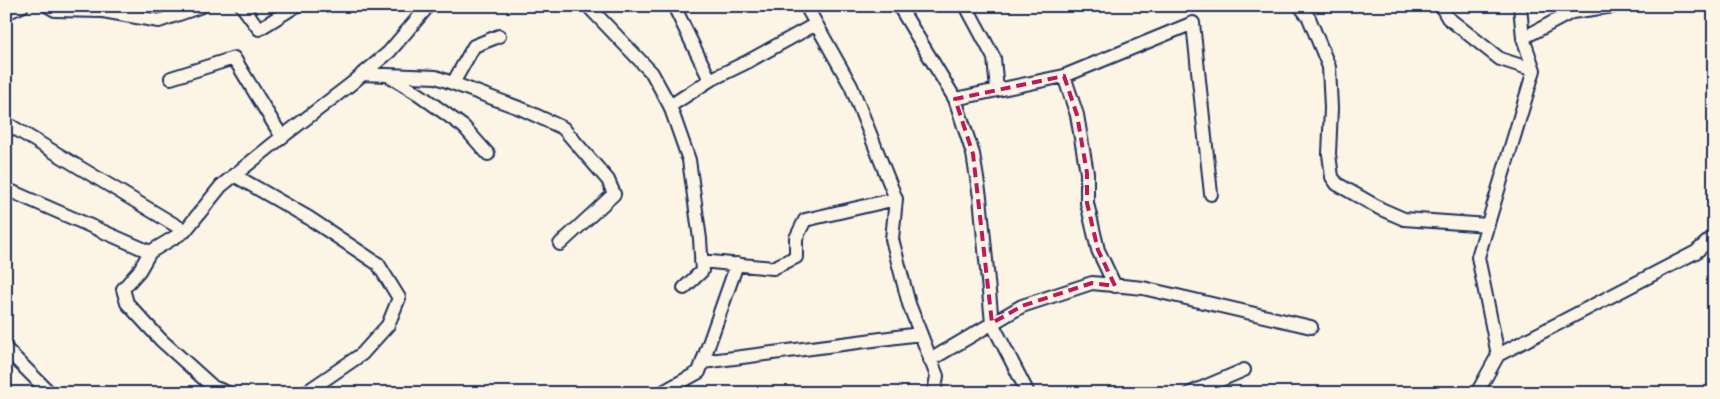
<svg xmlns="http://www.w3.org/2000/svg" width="1720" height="399" font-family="Sriracha,sans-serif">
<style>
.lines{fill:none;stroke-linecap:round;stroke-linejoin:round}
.street-casing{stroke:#1b2f5e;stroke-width:16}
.street{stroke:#fcf5e5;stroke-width:12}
.marked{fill:none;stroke:#c2185b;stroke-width:4;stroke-dasharray:10 6;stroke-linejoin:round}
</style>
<rect width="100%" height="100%" fill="#fcf5e5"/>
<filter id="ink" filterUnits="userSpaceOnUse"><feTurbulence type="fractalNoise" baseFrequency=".02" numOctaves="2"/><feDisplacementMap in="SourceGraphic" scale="10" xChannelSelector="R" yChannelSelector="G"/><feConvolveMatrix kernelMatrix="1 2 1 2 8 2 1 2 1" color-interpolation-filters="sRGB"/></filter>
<g filter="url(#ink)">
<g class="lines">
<defs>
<path id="street" d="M 48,6 L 55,10 L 103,11 L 159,21 L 202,6
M 242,6 L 259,29 L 296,6
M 588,6 L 652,73 L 670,106 L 689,160 L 700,239 L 702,271 L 684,288
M 674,6 L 710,80
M 806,6 L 851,86 L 896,199 L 892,239 L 909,304 L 937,376 L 934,393
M 899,6 L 955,99 L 973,154 L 980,197 L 992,323 L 1028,393
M 966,6 L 994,58 L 997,90
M 1300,6 L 1309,18 L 1329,67 L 1331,108 L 1329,154 L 1332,177 L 1337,184 L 1381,209 L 1404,219 L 1488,225
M 1441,6 L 1448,18 L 1500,59 L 1534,70
M 6,13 L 22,6
M 1523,38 L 1572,12 L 1614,6
M 362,74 L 436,77 L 522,109 L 563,128 L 608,180 L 614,194 L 560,244
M 389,76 L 420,95 L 464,127 L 488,154
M 1064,76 L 1077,115 L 1087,173 L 1087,203 L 1098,250 L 1115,286
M 171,78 L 234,58 L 282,137
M 453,83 L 474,46 L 499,36
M 955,99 L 1064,76 L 1193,23 L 1211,194
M 670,106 L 710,80 L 745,63 L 816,24
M 6,123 L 185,231
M 234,175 L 309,218 L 378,264 L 399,298 L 388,325 L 362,354 L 305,393
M 6,189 L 150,252
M 701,261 L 773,268 L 796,257 L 796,238 L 805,220 L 896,199
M 6,349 L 50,393
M 1498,355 L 1696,252 L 1714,236
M 930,360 L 1022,306 L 1092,283 L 1143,288 L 1311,327
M 703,362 L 920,334
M 228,393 L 213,387 L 161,340 L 127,303 L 123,289 L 139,271 L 150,252 L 185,231 L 221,186 L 282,137 L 351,84 L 389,52 L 424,11 L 426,6
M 661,393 L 699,372 L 737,264
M 1190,393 L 1244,370
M 1477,393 L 1498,355 L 1478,257 L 1534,70 L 1523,38 L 1520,6"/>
</defs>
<use href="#street" class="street-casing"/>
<use href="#street" class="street"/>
</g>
</g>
<path class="marked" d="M 1064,76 L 1077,115 L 1087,173 L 1087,203 L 1098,250 L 1115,286 L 1092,283 L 1022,306 L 992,323 L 973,154 L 955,99 Z"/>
<rect width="1720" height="399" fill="none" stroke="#fcf5e5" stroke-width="25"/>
<rect x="12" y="12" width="1695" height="374" fill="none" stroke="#1b2f5e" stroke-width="2" filter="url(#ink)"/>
</svg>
